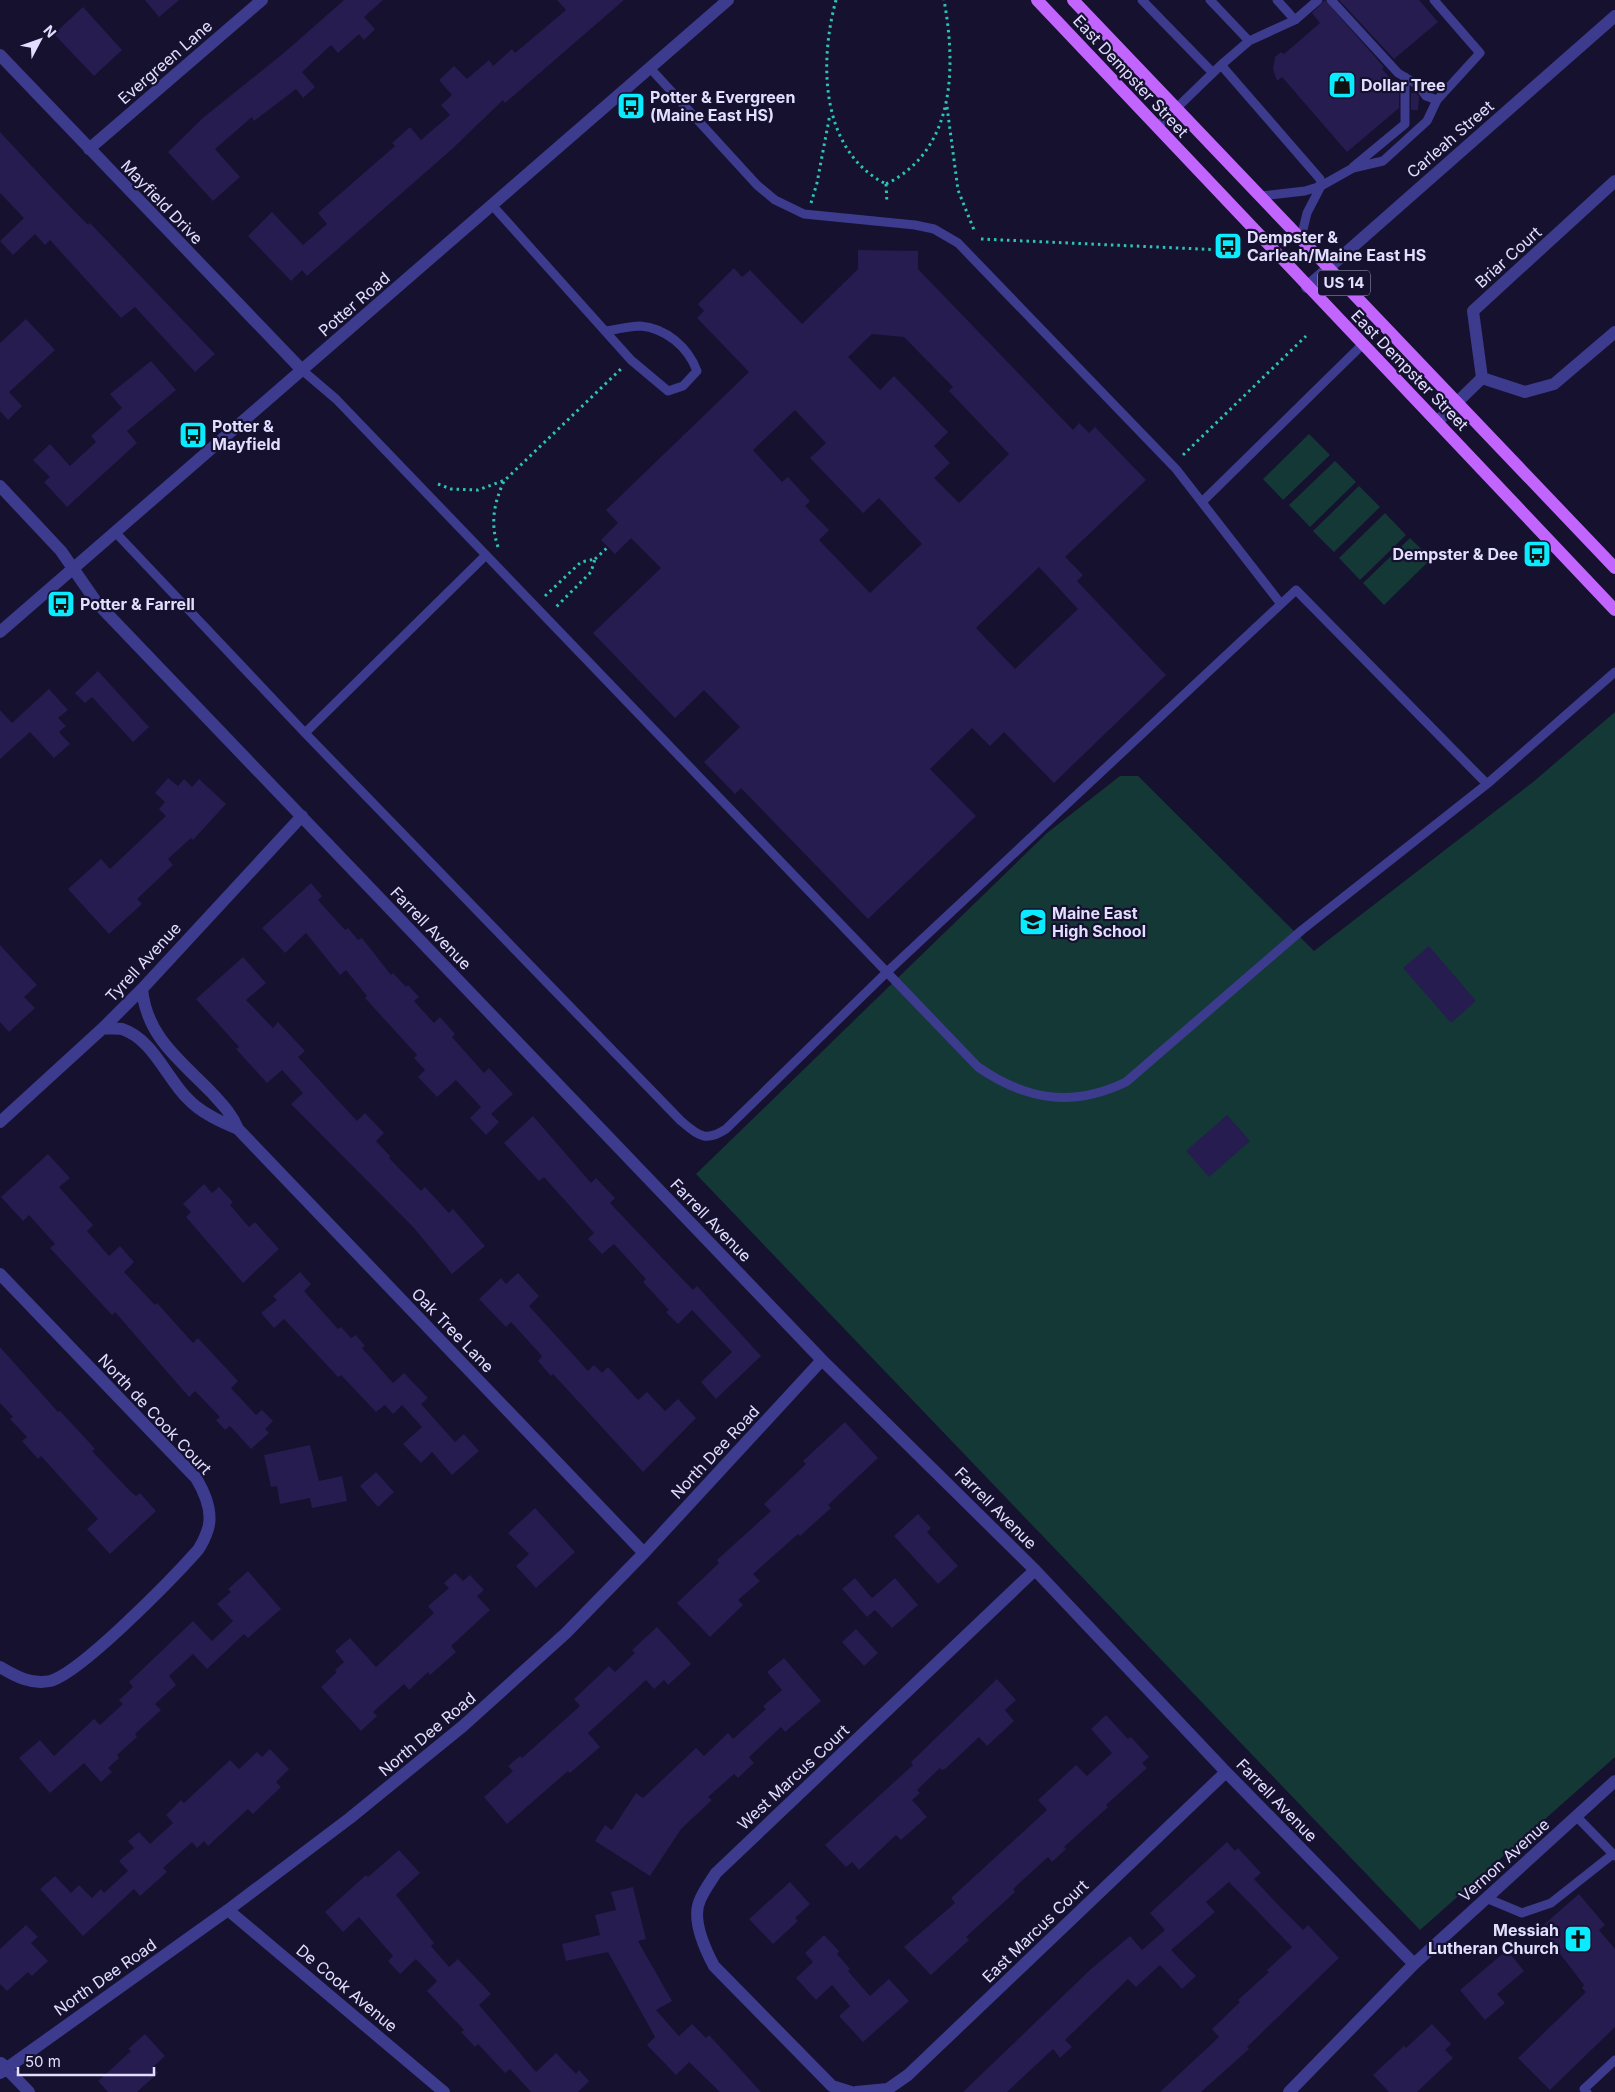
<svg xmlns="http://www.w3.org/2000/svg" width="1615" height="2092" font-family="Inter,sans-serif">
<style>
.green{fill:#143836}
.building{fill:#261c4f;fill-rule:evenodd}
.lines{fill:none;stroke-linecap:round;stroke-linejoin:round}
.path{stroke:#2dc4b8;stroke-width:3;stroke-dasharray:2.5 4;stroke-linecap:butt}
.service{stroke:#3c3b8e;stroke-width:9}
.minor{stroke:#3c3b8e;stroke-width:12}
.primary{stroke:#c265ff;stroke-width:12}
.labels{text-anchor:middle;stroke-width:4.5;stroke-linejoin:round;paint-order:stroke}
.shield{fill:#15112e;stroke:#a4a0c0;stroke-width:1}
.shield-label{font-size:15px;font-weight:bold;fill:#e1deff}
.street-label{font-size:16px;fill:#e1deff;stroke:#15112e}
.poi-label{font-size:16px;font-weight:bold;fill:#e1deff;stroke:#15112e;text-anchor:start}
</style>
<rect width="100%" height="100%" fill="#15112e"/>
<path class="green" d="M 1309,434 L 1330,455 L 1283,500 L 1263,479 Z
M 1335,461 L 1356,482 L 1310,527 L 1289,505 Z
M 1359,486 L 1380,507 L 1334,552 L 1313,531 Z
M 1385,513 L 1406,535 L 1360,580 L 1339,558 Z
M 1410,538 L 1431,559 L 1384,605 L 1363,583 Z
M 1615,712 L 1615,1757 L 1420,1930 L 696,1174 L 1047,833 L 1120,776 L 1138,776 L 1314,951 L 1533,782 Z"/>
<path class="building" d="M 145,0 L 179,0 L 159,17 Z
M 344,0 L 383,0 L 364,17 L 375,29 L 364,40 L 359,34 L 338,53 L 331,45 L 302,72 L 315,87 L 303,98 L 296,89 L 254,121 L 252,117 L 215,149 L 240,177 L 213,201 L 168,152 L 204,117 L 285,52 Z
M 557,0 L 624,0 L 505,103 L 503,100 L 451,150 L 307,276 L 302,270 L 291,281 L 248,236 L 272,212 L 303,245 L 327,224 L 318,213 L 395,146 L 392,143 L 410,127 L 421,140 L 450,115 L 441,105 L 452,95 L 439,80 L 454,66 L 467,79 L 489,60 L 493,66 L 512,49 L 515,53 L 566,10 Z
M 1325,0 L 1384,67 L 1382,69 L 1399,88 L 1399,108 L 1347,152 L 1282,77 L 1277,81 L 1273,69 L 1275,57 L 1281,52 L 1284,54 L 1320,23 L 1312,13 Z
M 1339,0 L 1419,0 L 1438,22 L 1394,59 Z
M 83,7 L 122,50 L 94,76 L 54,34 Z
M 1411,93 L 1416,93 L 1419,97 L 1418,110 L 1411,110 Z
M 0,132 L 55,191 L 88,225 L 90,223 L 215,354 L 195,372 L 135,307 L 121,318 L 50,240 L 45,245 L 35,234 L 13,255 L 0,241 L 24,218 L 0,193 Z
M 858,250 L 918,251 L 918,269 L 1073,430 L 1079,423 L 1089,433 L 1095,427 L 1146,480 L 1065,557 L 1083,575 L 1077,581 L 1166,675 L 1054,783 L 1004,732 L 990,746 L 972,728 L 930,769 L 976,816 L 868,919 L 741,788 L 735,794 L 704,762 L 740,727 L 704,690 L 675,718 L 593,633 L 661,568 L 631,538 L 615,554 L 601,540 L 618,523 L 606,510 L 749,372 L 697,318 L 704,311 L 698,304 L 734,268 L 742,277 L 750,270 L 802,324 L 858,269 ZM 872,334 L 904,337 L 953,387 L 949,391 L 1009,454 L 959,503 L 934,478 L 950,463 L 934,446 L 948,432 L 894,376 L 880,390 L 848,357 ZM 795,410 L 826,443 L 810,458 L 863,513 L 879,498 L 922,544 L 870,593 L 819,540 L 829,530 L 805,506 L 810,501 L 788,477 L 782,482 L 753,450 ZM 1039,567 L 1078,609 L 1015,669 L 976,628 Z
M 26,319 L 55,350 L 9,392 L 22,406 L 8,420 L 0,411 L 0,343 Z
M 151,361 L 176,390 L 127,431 L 137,443 L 67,507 L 44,482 L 50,477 L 33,460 L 50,444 L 70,466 L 96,442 L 91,436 L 122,408 L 110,394 Z
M 98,671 L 149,727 L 133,742 L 92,697 L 85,703 L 75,693 Z
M 49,689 L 68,710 L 58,718 L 66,726 L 59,732 L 70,744 L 54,758 L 30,732 L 0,759 L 0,710 L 12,723 Z
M 168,778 L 178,786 L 184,779 L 192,787 L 199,779 L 226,804 L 193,840 L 191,838 L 168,859 L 173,865 L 137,899 L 142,904 L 109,934 L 68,889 L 101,859 L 110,869 L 166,816 L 159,809 L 165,802 L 155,793 Z
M 311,883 L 322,896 L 318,900 L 345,930 L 348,928 L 358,940 L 362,938 L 391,975 L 393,973 L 406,987 L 408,985 L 419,997 L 414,1001 L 434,1023 L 440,1017 L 455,1034 L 452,1037 L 484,1073 L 489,1068 L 513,1094 L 491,1114 L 499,1122 L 486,1135 L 470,1118 L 481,1107 L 456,1080 L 437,1097 L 418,1077 L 425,1070 L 414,1058 L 417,1055 L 365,998 L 367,996 L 346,970 L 340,975 L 306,933 L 285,953 L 262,928 Z
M 0,945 L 37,985 L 24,997 L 35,1008 L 9,1032 L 0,1022 Z
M 1429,946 L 1476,1001 L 1451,1023 L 1403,968 Z
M 243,957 L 266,983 L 246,1000 L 273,1028 L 278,1022 L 305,1051 L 298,1057 L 357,1121 L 365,1113 L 384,1133 L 376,1141 L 390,1156 L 389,1158 L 421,1191 L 425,1187 L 449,1213 L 453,1209 L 485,1246 L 452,1274 L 414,1228 L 291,1104 L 303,1093 L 282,1070 L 267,1083 L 236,1049 L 239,1047 L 196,999 Z
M 1227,1115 L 1250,1141 L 1209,1177 L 1186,1151 Z
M 533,1116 L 591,1183 L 596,1178 L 615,1198 L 610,1203 L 665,1261 L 693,1290 L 697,1286 L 761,1356 L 716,1399 L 701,1382 L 732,1352 L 692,1310 L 678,1324 L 666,1312 L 669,1310 L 643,1282 L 646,1279 L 614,1244 L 602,1254 L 588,1239 L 594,1233 L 544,1177 L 539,1181 L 504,1143 Z
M 48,1154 L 70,1178 L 59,1187 L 93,1225 L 87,1231 L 109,1256 L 120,1246 L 134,1262 L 124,1272 L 155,1305 L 157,1303 L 193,1343 L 198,1338 L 238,1381 L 231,1388 L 256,1415 L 262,1410 L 273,1421 L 265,1429 L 269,1433 L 251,1449 L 230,1426 L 225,1430 L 216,1420 L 220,1417 L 195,1391 L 189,1397 L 115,1312 L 112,1315 L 50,1248 L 55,1244 L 29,1215 L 23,1221 L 1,1197 Z
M 204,1184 L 212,1193 L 219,1187 L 233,1202 L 230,1205 L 249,1227 L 255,1222 L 279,1249 L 243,1283 L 186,1217 L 191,1212 L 183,1204 Z
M 300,1272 L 311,1284 L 304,1291 L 338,1329 L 341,1327 L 351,1338 L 356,1335 L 365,1346 L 362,1348 L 393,1383 L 404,1373 L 428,1398 L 421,1404 L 455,1442 L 464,1434 L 479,1451 L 452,1475 L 432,1452 L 421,1463 L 403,1444 L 422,1427 L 402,1405 L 393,1414 L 385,1405 L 376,1412 L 341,1375 L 338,1377 L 284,1319 L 274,1328 L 261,1313 L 277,1300 L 273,1296 Z
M 518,1273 L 539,1296 L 529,1306 L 588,1371 L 594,1365 L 602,1373 L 608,1367 L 638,1400 L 647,1392 L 665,1411 L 678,1399 L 696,1418 L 643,1472 L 553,1374 L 551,1376 L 538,1361 L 542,1356 L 511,1322 L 506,1327 L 479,1299 L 501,1278 L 506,1284 Z
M 0,1347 L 58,1412 L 60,1411 L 88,1441 L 95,1449 L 92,1451 L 129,1490 L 136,1496 L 140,1493 L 156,1511 L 110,1554 L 87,1529 L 98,1519 L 41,1456 L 38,1459 L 22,1441 L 27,1437 L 10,1419 L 13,1417 L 0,1403 Z
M 845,1422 L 878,1458 L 828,1505 L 831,1508 L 800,1536 L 798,1534 L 753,1574 L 760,1581 L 738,1600 L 743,1605 L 710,1637 L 677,1603 L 719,1563 L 717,1560 L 771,1511 L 764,1504 L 806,1464 L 803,1461 Z
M 310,1445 L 319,1481 L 342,1476 L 347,1501 L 312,1508 L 310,1498 L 280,1504 L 277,1486 L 271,1487 L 264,1455 Z
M 376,1472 L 394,1492 L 378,1507 L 360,1486 Z
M 535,1508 L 575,1552 L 536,1588 L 516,1566 L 529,1554 L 508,1533 Z
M 918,1514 L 931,1528 L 927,1532 L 958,1566 L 938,1584 L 894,1536 Z
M 248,1571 L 281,1609 L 248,1638 L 244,1634 L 207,1669 L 193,1654 L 169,1676 L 176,1685 L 155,1704 L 161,1710 L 135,1734 L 137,1737 L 117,1755 L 119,1758 L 108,1768 L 112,1772 L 101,1782 L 84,1763 L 50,1793 L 19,1758 L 40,1740 L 54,1756 L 94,1719 L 100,1725 L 123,1704 L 119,1700 L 133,1687 L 129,1682 L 193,1621 L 212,1641 L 233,1621 L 217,1604 L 231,1592 L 228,1589 Z
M 455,1573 L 463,1581 L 470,1575 L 484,1590 L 477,1596 L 490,1610 L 451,1646 L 456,1652 L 430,1675 L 428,1672 L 409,1690 L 404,1684 L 373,1712 L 377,1716 L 361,1731 L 321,1687 L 337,1672 L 335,1670 L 344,1662 L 335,1651 L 350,1638 L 376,1667 L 434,1613 L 428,1606 L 449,1588 L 444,1583 Z
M 855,1578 L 872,1598 L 895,1578 L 918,1605 L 892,1628 L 875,1610 L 867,1617 L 842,1589 Z
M 657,1627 L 691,1664 L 668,1685 L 664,1680 L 654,1689 L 646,1680 L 588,1733 L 600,1747 L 570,1773 L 568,1771 L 507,1824 L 484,1797 L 513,1771 L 508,1766 L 520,1756 L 522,1758 L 580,1706 L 574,1699 L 609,1666 L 615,1672 L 635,1653 L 632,1650 Z
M 856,1629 L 878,1653 L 864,1666 L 842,1642 Z
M 784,1658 L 821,1701 L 785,1732 L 781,1727 L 749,1757 L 754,1763 L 738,1778 L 734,1774 L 708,1797 L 712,1800 L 681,1829 L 650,1876 L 595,1841 L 605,1825 L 612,1830 L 636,1793 L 643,1798 L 696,1748 L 704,1756 L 728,1733 L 733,1739 L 766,1709 L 763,1706 L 782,1690 L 767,1672 Z
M 997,1679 L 1016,1700 L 1005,1710 L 1014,1721 L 987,1746 L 979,1737 L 946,1768 L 942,1770 L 940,1768 L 917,1790 L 920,1793 L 912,1800 L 927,1817 L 901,1840 L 896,1835 L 859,1870 L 852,1862 L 846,1867 L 825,1845 L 913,1765 L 911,1762 Z
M 1106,1715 L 1128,1739 L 1131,1737 L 1149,1757 L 1142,1763 L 1147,1768 L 1106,1805 L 1108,1807 L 1064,1847 L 1066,1849 L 1052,1862 L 1048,1857 L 1013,1889 L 1015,1892 L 966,1937 L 969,1940 L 931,1975 L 904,1947 L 955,1903 L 951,1898 L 1047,1810 L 1038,1800 L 1076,1765 L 1087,1776 L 1112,1753 L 1091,1729 Z
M 270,1749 L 289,1769 L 276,1782 L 281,1787 L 253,1814 L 248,1809 L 208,1846 L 204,1841 L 197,1848 L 192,1842 L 163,1868 L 167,1872 L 140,1896 L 134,1889 L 83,1936 L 40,1889 L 55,1876 L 71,1893 L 79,1885 L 92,1898 L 101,1889 L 104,1893 L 128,1871 L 119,1861 L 134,1848 L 128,1841 L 139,1832 L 150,1844 L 173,1823 L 166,1815 L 181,1800 L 184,1803 L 230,1760 L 239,1769 L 257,1752 L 262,1757 Z
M 1227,1842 L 1235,1851 L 1238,1848 L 1261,1873 L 1254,1879 L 1283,1910 L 1303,1930 L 1308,1925 L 1339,1958 L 1247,2047 L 1249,2049 L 1201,2092 L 1160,2092 L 1219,2037 L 1212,2029 L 1240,2002 L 1238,2000 L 1269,1972 L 1267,1970 L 1292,1947 L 1229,1882 L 1206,1902 L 1215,1912 L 1171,1950 L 1196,1976 L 1182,1989 L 1160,1965 L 1136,1987 L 1128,1979 L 1065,2040 L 1072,2047 L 1060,2058 L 1053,2049 L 1007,2092 L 963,2092 L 1091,1969 L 1130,1936 L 1142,1950 L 1165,1930 L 1150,1913 Z
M 399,1850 L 420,1873 L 396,1895 L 434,1943 L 431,1946 L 449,1967 L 458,1959 L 491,1994 L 479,2005 L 536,2072 L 556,2053 L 576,2074 L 579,2070 L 589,2081 L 578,2092 L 531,2092 L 510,2069 L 505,2073 L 478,2044 L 475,2047 L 461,2032 L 464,2030 L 427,1991 L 437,1981 L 416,1959 L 400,1974 L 388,1961 L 393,1956 L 359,1917 L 343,1932 L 325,1912 L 366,1875 L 368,1877 Z
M 790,1882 L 810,1904 L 795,1918 L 798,1921 L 773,1944 L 749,1919 Z
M 633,1887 L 646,1939 L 638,1941 L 672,2001 L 656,2010 L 679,2036 L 692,2024 L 706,2038 L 709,2035 L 761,2092 L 720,2092 L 689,2062 L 676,2075 L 647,2045 L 655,2037 L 608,1952 L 566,1961 L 562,1944 L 600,1935 L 595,1915 L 616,1910 L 611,1892 Z
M 1579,1894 L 1605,1925 L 1599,1930 L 1615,1949 L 1615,2027 L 1550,2090 L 1518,2058 L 1586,1992 L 1582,1988 L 1584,1985 L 1540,1928 Z
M 26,1925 L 38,1937 L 31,1943 L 48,1961 L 32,1976 L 28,1972 L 7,1991 L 0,1984 L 0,1949 Z
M 824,1935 L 839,1951 L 837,1954 L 850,1969 L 848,1971 L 870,1996 L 889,1979 L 909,2001 L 863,2042 L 839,2016 L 850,2006 L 832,1985 L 816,2000 L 796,1978 L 813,1962 L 805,1953 Z
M 1507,1950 L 1524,1971 L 1497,1994 L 1505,2003 L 1485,2020 L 1460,1990 Z
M 1432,2024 L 1451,2044 L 1445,2050 L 1453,2058 L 1417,2092 L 1389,2092 L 1373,2075 L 1404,2046 L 1406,2048 Z
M 145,2034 L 165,2056 L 153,2067 L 158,2073 L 137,2092 L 108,2092 L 98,2081 L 131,2051 L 128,2049 Z"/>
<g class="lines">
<path class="path" d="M 836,0 C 819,62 820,151 886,184
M 947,107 L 958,190 L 974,230
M 886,184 C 956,150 956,66 944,0
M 886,184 L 887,203
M 811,203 L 817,183 L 830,114
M 981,239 L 1222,250
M 1183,455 L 1306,336
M 438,484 L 451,489 L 478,490 L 505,480 L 623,367
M 498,547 C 490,523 494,503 504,481
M 595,559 L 608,547
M 545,596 L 581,562 L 595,559 L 591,572 L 556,607"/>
<path class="service" d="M 1142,0 L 1213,73
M 1210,0 L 1249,41
M 1277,0 L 1295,20
M 1331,0 L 1398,73 L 1418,85 L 1426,96 L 1437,100
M 1221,65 L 1320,179 L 1321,186 L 1307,213 L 1301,238
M 650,68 L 757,185 L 775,200 L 804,214 L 915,225 L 934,229 L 958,243 L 1176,469 L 1281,604
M 1157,127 L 1221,65 L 1249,41 L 1295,20 L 1318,0
M 1353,167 L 1405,124 L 1405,77
M 1261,196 L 1305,191 L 1321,186 L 1353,168 L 1383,161 L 1427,121 L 1437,100 L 1480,53 L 1434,0
M 492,205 L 631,360 L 668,391 L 683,386 L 697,371 C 688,347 666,328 640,326 C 629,326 616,330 605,331
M 302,370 L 336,399 L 978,1067 C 1026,1100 1072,1108 1126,1082 L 1302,930 L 1487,784 L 1615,672
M 1202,502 L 1362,345
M 115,532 L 305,733 L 681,1121 C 698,1135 705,1143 726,1129 L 887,972 L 1296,590 L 1487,784
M 305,733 L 486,555
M 1576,1816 L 1615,1856
M 1486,1898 L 1522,1913 L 1551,1903 L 1613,1854
M 1587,2092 L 1584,2089 L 1615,2060"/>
<path class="minor" d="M 0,55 L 302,370
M 89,149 L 262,0
M 1307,287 L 1615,16
M 1482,378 L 1473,311 L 1615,181
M 1482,378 L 1525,392 L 1554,384 L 1615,332
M 1438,421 L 1482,378
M 0,486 L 61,551 L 97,603 L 822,1360 L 1035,1570 L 1226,1772 L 1414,1964
M 0,632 L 728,0
M 142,989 C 147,1037 179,1059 211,1092 C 222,1104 232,1114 238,1129
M 103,1028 C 109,1029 117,1028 122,1029 C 153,1039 167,1079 188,1099 C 201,1113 221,1122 238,1129 L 644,1553
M 0,1122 L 103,1028 L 142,989 L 302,816
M 0,1274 L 196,1478 C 205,1493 213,1512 208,1529 C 206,1535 202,1544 198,1550 C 174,1577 81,1673 50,1681 C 31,1685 15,1676 0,1667
M 228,1910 L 444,2092
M 1,2063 L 29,2092
M 0,2073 L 228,1910 L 350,1818 L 463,1726 L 566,1633 L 644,1553 L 822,1360
M 851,2092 L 832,2086 L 714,1966 C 705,1949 691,1919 700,1900 C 704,1890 711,1881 716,1873 L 1035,1570
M 856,2092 L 888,2089 L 908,2075 L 1226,1772
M 1289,2092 L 1414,1964 L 1615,1781"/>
<path class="primary" d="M 1037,0 L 1615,610
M 1073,0 L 1615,568"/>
</g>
<defs>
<symbol id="shop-square" viewBox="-11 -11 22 22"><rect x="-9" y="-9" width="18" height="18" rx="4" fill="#0aebff" stroke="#15112e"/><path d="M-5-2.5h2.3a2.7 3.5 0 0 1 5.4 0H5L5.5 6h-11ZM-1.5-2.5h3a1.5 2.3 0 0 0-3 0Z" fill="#111"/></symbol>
<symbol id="bus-square" viewBox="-11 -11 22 22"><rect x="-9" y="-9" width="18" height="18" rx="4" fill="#0aebff" stroke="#15112e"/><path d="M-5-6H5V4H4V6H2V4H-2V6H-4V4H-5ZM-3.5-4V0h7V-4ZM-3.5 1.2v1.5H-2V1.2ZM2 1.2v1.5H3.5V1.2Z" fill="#111"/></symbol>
<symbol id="school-square" viewBox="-11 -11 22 22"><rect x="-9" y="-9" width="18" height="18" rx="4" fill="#0aebff" stroke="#15112e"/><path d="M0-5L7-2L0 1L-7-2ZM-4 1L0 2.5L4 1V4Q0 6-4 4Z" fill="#111"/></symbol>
<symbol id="church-square" viewBox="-11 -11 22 22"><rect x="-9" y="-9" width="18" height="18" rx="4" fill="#0aebff" stroke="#15112e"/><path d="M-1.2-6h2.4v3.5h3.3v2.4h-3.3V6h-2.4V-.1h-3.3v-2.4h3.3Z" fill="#111"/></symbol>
</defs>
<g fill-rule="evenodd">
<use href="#shop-square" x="1326" y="69" width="32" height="32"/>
<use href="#bus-square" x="615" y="90" width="32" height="32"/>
<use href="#bus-square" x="1212" y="230" width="32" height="32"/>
<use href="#bus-square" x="177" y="419" width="32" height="32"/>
<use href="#bus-square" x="1521" y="538" width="32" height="32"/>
<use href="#bus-square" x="45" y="588" width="32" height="32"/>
<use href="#school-square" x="1017" y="906" width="32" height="32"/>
<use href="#church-square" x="1562" y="1923" width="32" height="32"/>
</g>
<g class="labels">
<rect class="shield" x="1318" y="270.5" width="52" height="25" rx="4"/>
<g class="shield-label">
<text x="1344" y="288">US 14</text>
</g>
<g class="street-label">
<text transform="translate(165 62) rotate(-41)" y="6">Evergreen Lane</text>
<text transform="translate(1131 76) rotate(47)" y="6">East Dempster Street</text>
<text transform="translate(1450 139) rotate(-41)" y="6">Carleah Street</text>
<text transform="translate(162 202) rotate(46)" y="6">Mayfield Drive</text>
<text transform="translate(1508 257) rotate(-42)" y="6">Briar Court</text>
<text transform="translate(354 304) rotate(-41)" y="6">Potter Road</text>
<text transform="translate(1410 370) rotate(46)" y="6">East Dempster Street</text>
<text transform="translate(431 928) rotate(46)" y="6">Farrell Avenue</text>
<text transform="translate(143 962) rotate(-47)" y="6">Tyrell Avenue</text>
<text transform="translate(711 1220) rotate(46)" y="6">Farrell Avenue</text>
<text transform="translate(453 1330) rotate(46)" y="6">Oak Tree Lane</text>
<text transform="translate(155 1414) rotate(47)" y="6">North de Cook Court</text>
<text transform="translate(715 1452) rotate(-47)" y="6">North Dee Road</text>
<text transform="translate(996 1508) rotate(45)" y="6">Farrell Avenue</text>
<text transform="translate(427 1734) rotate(-40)" y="6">North Dee Road</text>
<text transform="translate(793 1777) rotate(-43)" y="6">West Marcus Court</text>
<text transform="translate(1277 1800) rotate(46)" y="6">Farrell Avenue</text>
<text transform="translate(1504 1860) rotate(-42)" y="6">Vernon Avenue</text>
<text transform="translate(1035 1931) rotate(-44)" y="6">East Marcus Court</text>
<text transform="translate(105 1977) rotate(-35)" y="6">North Dee Road</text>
<text transform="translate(347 1988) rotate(40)" y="6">De Cook Avenue</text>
</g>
<g class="poi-label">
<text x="1361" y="91">Dollar Tree</text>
<text x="650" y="103">Potter &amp; Evergreen<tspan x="650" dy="18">(Maine East HS)</tspan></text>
<text x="1247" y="243">Dempster &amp;<tspan x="1247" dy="18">Carleah/Maine East HS</tspan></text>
<text x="212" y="432">Potter &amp;<tspan x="212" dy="18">Mayfield</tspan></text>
<text x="1518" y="560" text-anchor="end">Dempster &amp; Dee</text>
<text x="80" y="610">Potter &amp; Farrell</text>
<text x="1052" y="919">Maine East<tspan x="1052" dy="18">High School</tspan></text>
<text x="1559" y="1936" text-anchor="end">Messiah<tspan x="1559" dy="18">Lutheran Church</tspan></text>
</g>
</g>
<g transform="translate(40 40) rotate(49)" stroke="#15112e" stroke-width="4" paint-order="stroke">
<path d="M0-4L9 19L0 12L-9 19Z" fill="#e1deff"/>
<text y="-8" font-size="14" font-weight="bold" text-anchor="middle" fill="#e1deff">N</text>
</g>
<path d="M18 2067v8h136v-8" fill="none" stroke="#e1deff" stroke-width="2.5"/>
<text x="25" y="2067" font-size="15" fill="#e1deff" stroke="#15112e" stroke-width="4" paint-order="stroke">50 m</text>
</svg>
